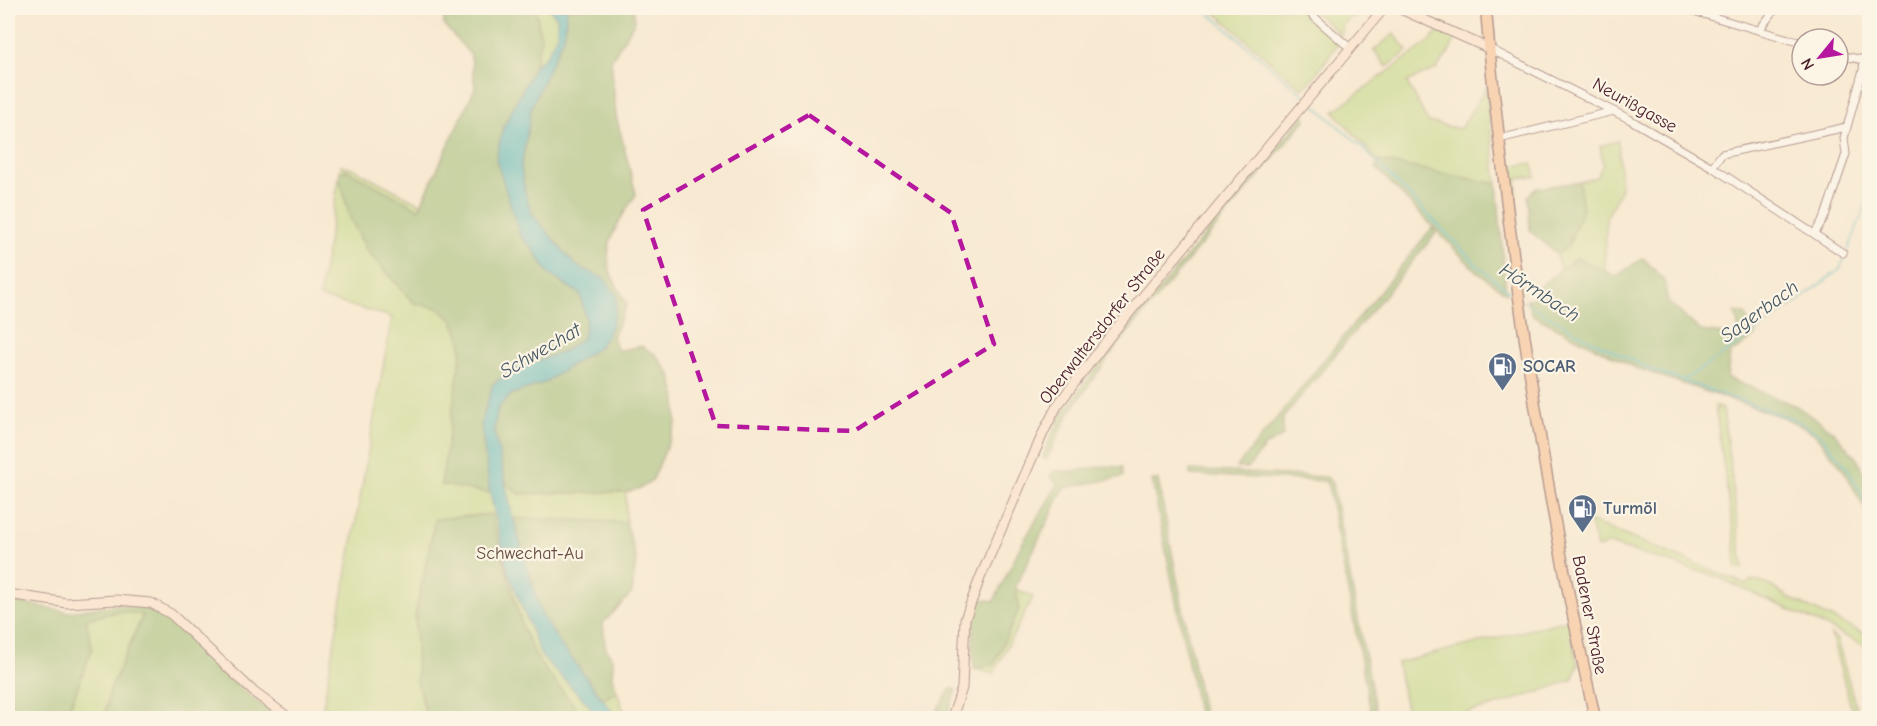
<svg xmlns="http://www.w3.org/2000/svg" width="1877" height="726" font-family="'Comic Neue',sans-serif">
<style>
.green{fill:#b7d77f;stroke:#807b55;stroke-width:1.5}
.forest{fill:#91b86e;stroke:#6e6c4c;stroke-width:1.5}
.water{fill:#41b1ba;stroke:#466872;stroke-width:1.5}
.lines{fill:none;stroke-linecap:round;stroke-linejoin:round}
.stream{stroke:#41b1ba;stroke-width:2}
.street-casing{stroke:#643d44;stroke-width:9}
.secondary-casing{stroke:#643d44;stroke-width:11}
.primary-casing{stroke:#643d44;stroke-width:13}
.street{stroke:#fff;stroke-width:7}
.secondary{stroke:#fde3d1;stroke-width:9}
.primary{stroke:#fbba8d;stroke-width:10}
.marked{fill:none;stroke:#b5179e;stroke-width:4.5;stroke-dasharray:12 8;stroke-linejoin:round}
.labels{text-anchor:middle;stroke-width:4.5;stroke-linejoin:round;paint-order:stroke}
.street-label{font-size:18px;fill:#4a1f2b;stroke:#fcf5e5}
.service-label{font-size:18px;font-weight:bold;fill:#4e5e75;stroke:#fcf5e5;text-anchor:start}
.park-label{font-size:18px;fill:#654d40;stroke:#fcf5e5}
.water-label{font-size:20px;font-style:italic;fill:#465964;stroke:#fcf5e5}
</style>
<rect width="100%" height="100%" fill="#fcf5e5"/>
<filter id="ink" filterUnits="userSpaceOnUse"><feTurbulence type="fractalNoise" baseFrequency=".0167" numOctaves="2"/><feDisplacementMap in="SourceGraphic" scale="12" xChannelSelector="R" yChannelSelector="G"/><feConvolveMatrix kernelMatrix="1 2 1 2 8 2 1 2 1" color-interpolation-filters="sRGB"/></filter>
<filter id="wash" filterUnits="userSpaceOnUse"><feTurbulence type="fractalNoise" baseFrequency=".008" numOctaves="4" result="noise"/><feDisplacementMap in="SourceGraphic" scale="24" xChannelSelector="R" yChannelSelector="G"/><feGaussianBlur stdDeviation="1.35" result="paint"/><feColorMatrix in="noise" values="0 0 0 0 0 0 0 0 0 0 0 0 0 0 0 0 0 1.4 0 .05"/><feComposite in="paint" operator="in"/></filter>
<g filter="url(#wash)">
<rect width="100%" height="100%" fill="#f8e9d2"/>
<path class="green" d="M 428,8 L 629,8 L 633,10 L 635,21 L 611,60 L 616,116 L 636,194 C 621,218 602,242 610,271 C 613,282 622,294 627,304 L 612,337 L 618,351 L 641,346 L 656,355 L 671,375 L 676,397 L 676,424 L 653,479 L 641,488 L 626,492 L 626,522 L 636,559 L 632,593 L 603,623 L 605,646 L 613,661 L 612,677 L 626,718 L 321,718 L 392,317 L 319,297 L 341,165 L 352,168 L 421,204 L 475,88 L 471,55 L 444,25 L 444,13 Z
M 1210,8 L 1299,8 L 1339,42 L 1311,81 L 1302,89 Z
M 1310,8 L 1365,8 L 1355,18 L 1352,15 L 1342,26 L 1341,35 Z
M 1439,31 L 1456,38 L 1448,54 L 1436,69 L 1407,82 L 1428,122 L 1460,129 L 1486,88 L 1497,184 L 1378,161 L 1334,111 L 1430,41 Z
M 1394,34 L 1408,51 L 1387,67 L 1374,50 Z
M 1618,141 L 1621,188 L 1606,219 L 1605,271 L 1576,258 L 1560,270 L 1557,254 L 1568,246 L 1583,209 L 1579,182 L 1597,177 L 1603,164 L 1600,146 Z
M 1532,163 L 1536,177 L 1518,178 L 1515,199 L 1508,167 Z
M 1715,406 L 1723,409 L 1743,568 L 1736,569 L 1734,537 Z
M 1589,521 L 1746,584 L 1752,580 L 1769,585 L 1791,599 L 1869,636 L 1869,648 L 1819,623 L 1717,577 L 1609,544 L 1597,548 Z
M 1016,589 L 1033,597 L 993,674 L 974,669 L 994,664 L 1019,609 Z
M 119,611 L 143,615 L 110,690 L 104,718 L 66,718 L 92,649 L 86,619 Z
M 1568,620 L 1578,666 L 1572,680 C 1519,699 1466,719 1408,718 L 1397,663 Z
M 1831,635 L 1837,640 L 1859,718 L 1854,718 Z"/>
<path class="forest" d="M 443,8 L 533,8 L 537,14 L 541,39 L 534,67 L 503,128 L 520,235 L 533,249 L 549,274 L 580,294 L 586,319 L 583,338 L 564,351 L 511,371 L 481,423 L 490,493 L 441,485 L 461,355 L 461,340 L 453,321 L 438,308 L 414,303 L 367,251 L 350,218 L 339,176 L 345,169 L 419,209 L 475,88 L 471,55 L 444,25 Z
M 567,8 L 629,8 L 633,10 L 635,21 L 611,60 L 616,116 L 636,194 C 621,218 602,242 610,271 C 613,282 622,294 627,304 L 612,337 L 618,351 L 641,346 L 656,355 L 671,375 L 676,397 L 676,424 L 653,479 L 641,488 L 626,492 L 519,494 L 507,484 L 501,467 L 494,430 L 498,408 L 512,394 L 544,383 L 599,347 L 605,279 L 575,265 L 532,214 L 525,193 L 521,167 L 532,106 L 564,35 Z
M 1304,115 L 1306,119 L 1116,347 L 1070,412 L 1046,460 L 1042,457 L 1061,415 L 1114,344 Z
M 1378,161 L 1497,184 L 1506,293 L 1477,272 L 1376,168 Z
M 1579,182 L 1583,209 L 1568,246 L 1557,254 L 1530,231 L 1528,196 L 1536,188 Z
M 1432,228 L 1436,233 L 1283,418 L 1283,436 L 1265,446 L 1248,468 L 1236,468 Z
M 1576,258 L 1616,276 L 1643,258 L 1664,280 L 1668,302 L 1701,331 L 1740,336 L 1735,312 L 1745,314 L 1756,336 L 1730,354 L 1727,378 L 1796,406 L 1833,431 L 1857,459 L 1869,482 L 1869,516 L 1843,469 L 1814,433 L 1785,418 L 1636,368 L 1532,315 L 1527,299 L 1534,298 L 1536,289 Z
M 1105,466 L 1122,467 L 1123,477 L 1064,488 L 1016,586 L 1019,609 L 994,664 L 974,669 C 972,644 971,623 981,599 L 994,601 L 1020,547 L 1058,484 L 1050,476 L 1054,471 L 1073,471 Z
M 1190,470 L 1327,477 L 1332,483 L 1377,718 L 1372,718 L 1328,486 L 1325,481 L 1190,475 Z
M 1152,480 L 1158,480 L 1204,718 L 1199,718 Z
M 491,514 L 523,629 L 539,662 L 584,718 L 422,718 L 425,710 L 417,681 L 415,617 L 435,519 Z
M 513,518 L 626,522 L 636,559 L 632,593 L 603,623 L 605,646 L 613,661 L 612,677 L 617,692 L 603,699 L 561,645 L 542,616 Z
M 8,600 L 68,612 L 120,604 L 154,609 L 180,627 L 253,699 L 282,718 L 104,718 L 110,690 L 143,615 L 119,611 L 86,619 L 92,649 L 66,718 L 8,718 Z
M 951,688 L 956,690 L 946,718 L 932,718 Z"/>
<path class="water" d="M 548,8 L 567,8 L 564,35 L 532,106 L 521,167 L 525,193 L 532,214 L 575,265 L 605,279 L 617,297 L 615,315 L 608,334 L 599,347 L 544,383 L 512,394 L 498,408 L 494,430 L 513,518 L 542,616 L 561,645 L 612,711 L 614,718 L 596,718 L 588,704 L 541,656 L 507,568 L 490,493 L 481,423 L 493,384 L 511,371 L 564,351 L 583,338 L 586,319 L 580,294 L 549,274 L 533,249 L 520,235 L 496,159 L 503,128 L 534,67 L 548,53 L 557,34 L 557,17 Z"/>
<g class="lines">
<path class="stream" d="M 1203,8 L 1307,98
M 1311,102 L 1362,147 L 1479,267 L 1515,296
M 1848,251 L 1870,193
M 1523,301 L 1587,338 L 1652,370 L 1796,420 L 1819,434 L 1846,466 L 1870,509
M 1684,380 L 1765,326 L 1839,270 L 1845,258"/>
</g>
</g>
<g filter="url(#ink)">
<g class="lines">
<defs>
<path id="street" d="M 1304,8 L 1350,48
M 1683,8 L 1802,43
M 1760,29 L 1776,8
M 1490,49 L 1629,119 L 1712,167 L 1843,253
M 1838,55 L 1864,60 L 1870,57
M 1499,139 L 1614,111
M 1712,167 L 1722,154 L 1847,127 L 1863,70 L 1864,60
M 1815,233 L 1825,216 L 1846,154 L 1844,138 L 1847,127"/>
<path id="secondary" d="M 1398,8 L 1490,49
M 8,594 L 67,603 L 116,600 L 151,603 L 171,614 L 255,693 L 289,718
M 952,718 L 962,688 L 965,619 L 980,578 L 1044,431 L 1057,406 L 1114,331 L 1384,8"/>
<path id="primary" d="M 1486,8 C 1490,65 1497,122 1504,180 C 1525,361 1555,541 1595,718"/>
</defs>
<use href="#street" class="street-casing"/>
<use href="#secondary" class="secondary-casing"/>
<use href="#primary" class="primary-casing"/>
<use href="#street" class="street"/>
<use href="#secondary" class="secondary"/>
<use href="#primary" class="primary"/>
</g>
</g>
<path d="M0 0H1877V726H0ZM 809,115 L 951,213 L 994,344 L 854,431 L 716,426 L 643,210 Z" fill="#f8e9d2" fill-opacity=".55" fill-rule="evenodd"/>
<path class="marked" d="M 809,115 L 951,213 L 994,344 L 854,431 L 716,426 L 643,210 Z"/>
<defs>
<symbol id="fuel-pin" viewBox="-11 -11 22 30"><path d="M0 17L-7.5 6A9.5 9.5 0 1 1 7.5 6Z" fill="#5c6f8a" stroke="#fcf5e5"/><path d="M-5.5-6h7V0h2V4h1.3V-2.5L3-4.5l.8-.8L6-3V5H2.5V1h-1V6h-7ZM-4.2-4.7v3.2H.2V-4.7Z" fill="#fff"/></symbol>
</defs>
<g fill-rule="evenodd">
<use href="#fuel-pin" x="1486" y="350" width="33" height="45"/>
<use href="#fuel-pin" x="1566" y="492" width="33" height="45"/>
</g>
<g class="labels">
<g class="street-label">
<text transform="translate(1635 105) rotate(29)" y="6">Neurißgasse</text>
<text transform="translate(1102 326) rotate(-52)" y="6">Oberwaltersdorfer Straße</text>
<text transform="translate(1590 615) rotate(79)" y="6">Badener Straße</text>
</g>
<g class="service-label">
<text x="1523" y="372">SOCAR</text>
<text x="1603" y="514">Turmöl</text>
</g>
<g class="park-label">
<text x="530" y="559">Schwechat-Au</text>
</g>
<g class="water-label">
<text transform="translate(1540 292) rotate(33)" y="7">Hörmbach</text>
<text transform="translate(1759 311) rotate(-36)" y="7">Sagerbach</text>
<text transform="translate(540 350) rotate(-30)" y="7">Schwechat</text>
</g>
</g>
<rect width="1877" height="726" fill="none" stroke="#fcf5e5" stroke-width="30"/>
<g transform="translate(1820 57) rotate(240)"><circle r="28" fill="#fcf5e5" stroke="#b59f9b" stroke-width="1.5"/>
<path d="M0-4.5L10 22L0 15L-10 22Z" fill="#b5179e"/>
<text y="-9" font-size="16" font-weight="bold" text-anchor="middle" fill="#4a1f2b">N</text>
</g>
</svg>
